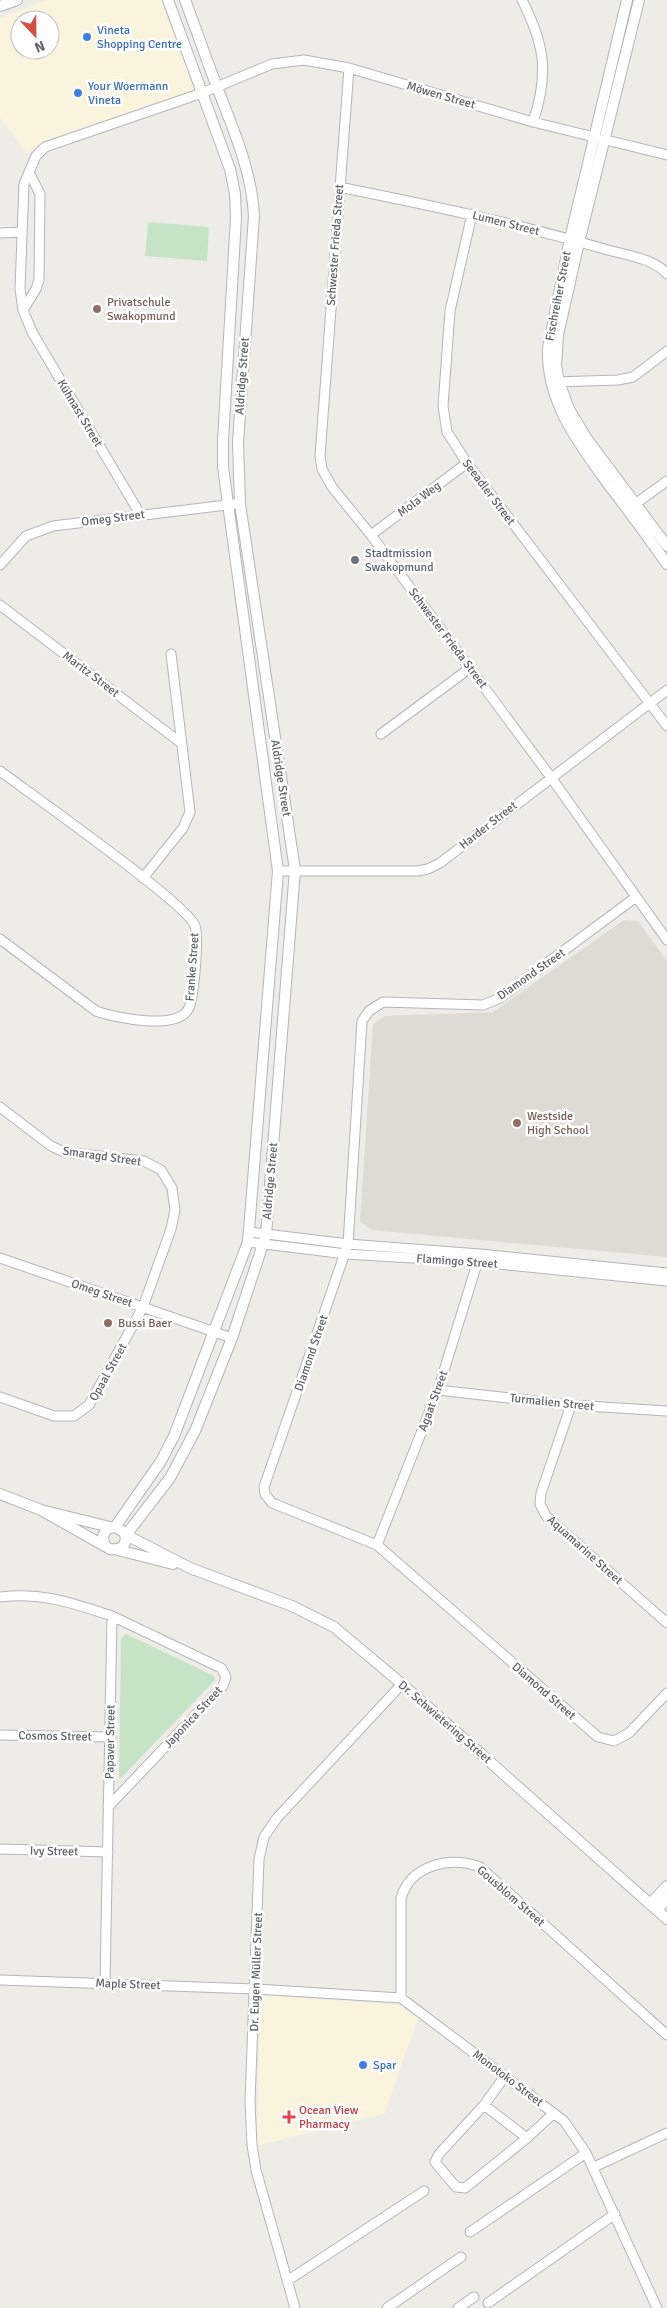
<svg xmlns="http://www.w3.org/2000/svg" width="667" height="2308" font-family="Signika,sans-serif">
<style>
.commercial{fill:#faf4df;fill-rule:evenodd}
.education{fill:#dedbd5}
.green{fill:#c6e3c6}
.lines{fill:none;stroke-linecap:round;stroke-linejoin:round}
.minor-casing{stroke:#b3b6b9;stroke-width:11}
.tertiary-casing{stroke:#b3b6b9;stroke-width:12}
.minor{stroke:#fff;stroke-width:9}
.tertiary{stroke:#fff;stroke-width:10}
.shop-dot{fill:#3f7fe0;stroke:#fff;stroke-width:2}
.education-dot{fill:#8d6e63;stroke:#fff;stroke-width:2}
.worship-dot{fill:#6b7280;stroke:#fff;stroke-width:2}
.health-dot{fill:#e0444e;stroke:#fff;stroke-width:2}
.labels{text-anchor:middle;stroke-width:5;stroke-linejoin:round;paint-order:stroke}
.shop-label{font-size:12px;fill:#366cbe;stroke:#fff;text-anchor:start}
.street-label{font-size:12px;fill:#5e6165;stroke:#fff}
.education-label{font-size:12px;fill:#785e54;stroke:#fff;text-anchor:start}
.worship-label{font-size:12px;fill:#5b616d;stroke:#fff;text-anchor:start}
.health-label{font-size:12px;fill:#be3a42;stroke:#fff;text-anchor:start}
</style>
<rect width="100%" height="100%" fill="#eeece6"/>
<path class="commercial" d="M 47,0 L 161,0 L 196,95 L 27,153 L 0,118 L 0,18 ZM 20,20 L 50,20 L 50,50 L 20,50 Z
M 260,1995 L 400,2005 L 418,2017 L 385,2113 L 257,2146 Z"/>
<path class="education" d="M 624,920 L 638,921 L 667,961 L 667,1257 L 372,1230 L 360,1222 L 373,1024 L 385,1016 L 493,1012 Z"/>
<path class="green" d="M 148,222 L 209,227 L 207,261 L 145,256 Z
M 126,1634 L 214,1676 L 215,1680 L 121,1778 L 119,1776 L 121,1639 Z"/>
<g class="lines">
<defs>
<path id="minor" d="M 522,0 C 545,45 549,74 533,122
M 349,68 L 320,456 L 322,469 L 332,487 L 371,535 L 550,776 L 667,940
M 339,187 C 429,205 519,224 608,250 C 626,255 655,259 667,274
M 472,214 L 450,311 L 443,406 L 447,432 L 467,463 L 667,726
M 0,233 L 22,232
M 23,310 L 36,289 L 39,280 L 40,194 L 29,172
M 554,382 L 618,380 L 633,377 L 667,351
M 631,507 L 667,481
M 140,514 L 32,332 L 23,310 L 20,289 L 24,184 L 36,156 L 45,147 L 202,93 L 272,64 L 304,60 L 349,68 L 533,122 L 667,155
M 371,535 L 467,463
M 0,565 L 26,536 L 53,526 L 235,504
M 0,605 L 181,743
M 381,734 L 470,668
M 0,771 C 28,792 189,905 195,926 C 199,938 194,997 189,1008 C 178,1031 115,1018 96,1011 L 0,939
M 278,871 L 417,871 L 428,869 L 440,863 L 667,690
M 143,878 L 183,828 L 190,812 L 171,654
M 636,897 L 500,998 L 483,1005 L 383,1002 L 369,1011 L 362,1021 L 348,1244 L 264,1487 L 265,1494 L 272,1503 L 377,1545 L 598,1737 L 614,1741 L 629,1733 L 667,1693
M 0,1107 L 51,1146 L 64,1152 L 144,1161 L 161,1170 L 172,1188 L 175,1210 L 171,1229 L 143,1307 L 89,1405 L 74,1416 L 54,1416 L 0,1397
M 250,1232 L 348,1244 L 480,1254 L 667,1273
M 248,1242 L 346,1254 L 478,1262 L 667,1281
M 0,1258 L 232,1338
M 438,1390 L 571,1405 L 667,1411
M 571,1405 L 541,1493 L 540,1504 L 546,1516 L 667,1623
M 377,1545 L 438,1390 L 479,1257
M 0,1597 C 43,1592 72,1603 112,1616 L 105,1983
M 0,1735 L 111,1737
M 108,1807 L 223,1686 L 226,1677 L 221,1668 L 112,1616
M 0,1849 L 108,1852
M 0,1980 L 256,1989 L 401,1998 L 564,2121 L 586,2153 L 657,2308
M 401,1998 L 401,1898 C 411,1865 449,1856 480,1867 L 667,2035
M 484,2105 L 527,2138 L 465,2188 L 456,2187 L 435,2162 L 439,2154 L 484,2105 L 505,2076
M 527,2138 L 554,2113
M 594,2167 L 667,2133
M 470,2232 L 586,2153
M 287,2281 L 424,2191
M 488,2303 L 615,2214
M 295,2308 L 256,2170 L 252,2145 L 250,2102 L 259,1859 L 264,1837 L 277,1818 L 402,1684
M 387,2308 L 461,2257
M 458,2308 L 474,2297"/>
<path id="tertiary" d="M 185,0 C 196,29 206,58 217,87 C 233,129 252,171 254,216 L 238,442 L 240,504 L 295,870 L 266,1235 L 232,1338 L 195,1431 L 170,1478 L 126,1535 L 194,1570
M 627,0 L 570,239 L 548,348 C 546,402 578,442 608,484 C 628,510 648,537 667,564
M 639,0 L 579,242 L 558,335 L 556,366 L 559,382 L 569,409 L 587,439 L 667,546
M 0,6 L 17,0
M 0,1494 L 41,1510 L 110,1527
M 41,1510 L 110,1549 C 122,1551 129,1543 124,1532 L 115,1527 L 107,1529 L 103,1536 L 104,1544
M 115,1527 L 161,1461 L 174,1436 L 248,1242 L 278,871 L 223,467 L 223,440 L 236,218 L 235,194 L 230,169 L 168,0
M 118,1550 L 173,1564
M 190,1568 L 292,1606 L 334,1627 L 402,1684 L 667,1919
M 650,1904 L 667,1886
M 657,1910 L 667,1899"/>
</defs>
<use href="#minor" class="minor-casing"/>
<use href="#tertiary" class="tertiary-casing"/>
<use href="#minor" class="minor"/>
<use href="#tertiary" class="tertiary"/>
</g>
<g class="shop-dot">
<circle cx="87" cy="37" r="5"/>
<circle cx="78" cy="93" r="5"/>
<circle cx="363" cy="2065" r="5"/>
</g>
<g class="education-dot">
<circle cx="97" cy="309" r="5"/>
<circle cx="517" cy="1123" r="5"/>
<circle cx="108" cy="1323" r="5"/>
</g>
<circle class="worship-dot" cx="355" cy="560" r="5"/>
<path class="health-dot" d="M286.5 2109.5h5v5h5v5h-5v5h-5v-5h-5v-5h5z"/>
<g class="labels">
<g class="shop-label">
<text x="97" y="34">Vineta<tspan x="97" dy="14">Shopping Centre</tspan></text>
<text x="88" y="90">Your Woermann<tspan x="88" dy="14">Vineta</tspan></text>
<text x="373" y="2069">Spar</text>
</g>
<g class="street-label">
<text transform="translate(441 95) rotate(16)" y="4">Möwen Street</text>
<text transform="translate(506 223) rotate(14)" y="4">Lumen Street</text>
<text transform="translate(335 245) rotate(-86)" y="4">Schwester Frieda Street</text>
<text transform="translate(558 296) rotate(-79)" y="4">Fischreiher Street</text>
<text transform="translate(242 376) rotate(-86)" y="4">Aldridge Street</text>
<text transform="translate(80 413) rotate(59)" y="4">Kühnast Street</text>
<text transform="translate(489 492) rotate(53)" y="4">Seeadler Street</text>
<text transform="translate(419 499) rotate(-37)" y="4">Mola Weg</text>
<text transform="translate(113 518) rotate(-7)" y="4">Omeg Street</text>
<text transform="translate(448 638) rotate(53)" y="4">Schwester Frieda Street</text>
<text transform="translate(91 674) rotate(37)" y="4">Maritz Street</text>
<text transform="translate(281 778) rotate(81)" y="4">Aldridge Street</text>
<text transform="translate(488 825) rotate(-38)" y="4">Harder Street</text>
<text transform="translate(192 967) rotate(-86)" y="4">Franke Street</text>
<text transform="translate(531 974) rotate(-35)" y="4">Diamond Street</text>
<text transform="translate(102 1156) rotate(8)" y="4">Smaragd Street</text>
<text transform="translate(270 1181) rotate(-85)" y="4">Aldridge Street</text>
<text transform="translate(457 1261) rotate(4)" y="4">Flamingo Street</text>
<text transform="translate(102 1293) rotate(19)" y="4">Omeg Street</text>
<text transform="translate(311 1353) rotate(-71)" y="4">Diamond Street</text>
<text transform="translate(108 1372) rotate(-61)" y="4">Opaal Street</text>
<text transform="translate(433 1401) rotate(-70)" y="4">Agaat Street</text>
<text transform="translate(552 1402) rotate(6)" y="4">Turmalien Street</text>
<text transform="translate(585 1550) rotate(42)" y="4">Aquamarine Street</text>
<text transform="translate(544 1691) rotate(41)" y="4">Diamond Street</text>
<text transform="translate(193 1717) rotate(-47)" y="4">Japonica Street</text>
<text transform="translate(445 1722) rotate(41)" y="4">Dr. Schwietering Street</text>
<text transform="translate(55 1736) rotate(1)" y="4">Cosmos Street</text>
<text transform="translate(110 1742) rotate(-89)" y="4">Papaver Street</text>
<text transform="translate(54 1851) rotate(1)" y="4">Ivy Street</text>
<text transform="translate(511 1896) rotate(41)" y="4">Gousblom Street</text>
<text transform="translate(256 1972) rotate(-88)" y="4">Dr. Eugen Müller Street</text>
<text transform="translate(128 1984) rotate(2)" y="4">Maple Street</text>
<text transform="translate(508 2078) rotate(37)" y="4">Monotoko Street</text>
</g>
<g class="education-label">
<text x="107" y="306">Privatschule<tspan x="107" dy="14">Swakopmund</tspan></text>
<text x="527" y="1120">Westside<tspan x="527" dy="14">High School</tspan></text>
<text x="118" y="1327">Bussi Baer</text>
</g>
<g class="worship-label">
<text x="365" y="557">Stadtmission<tspan x="365" dy="14">Swakopmund</tspan></text>
</g>
<g class="health-label">
<text x="299" y="2114">Ocean View<tspan x="299" dy="14">Pharmacy</tspan></text>
</g>
</g>
<g transform="translate(35 35) rotate(158)"><circle r="24" fill="#ffffff" stroke="#bfc0c1"/>
<path d="M0-4L9 19L0 12L-9 19Z" fill="#d55045"/>
<text y="-8" font-size="14" font-weight="bold" text-anchor="middle" fill="#5e6165">N</text>
</g>
</svg>
